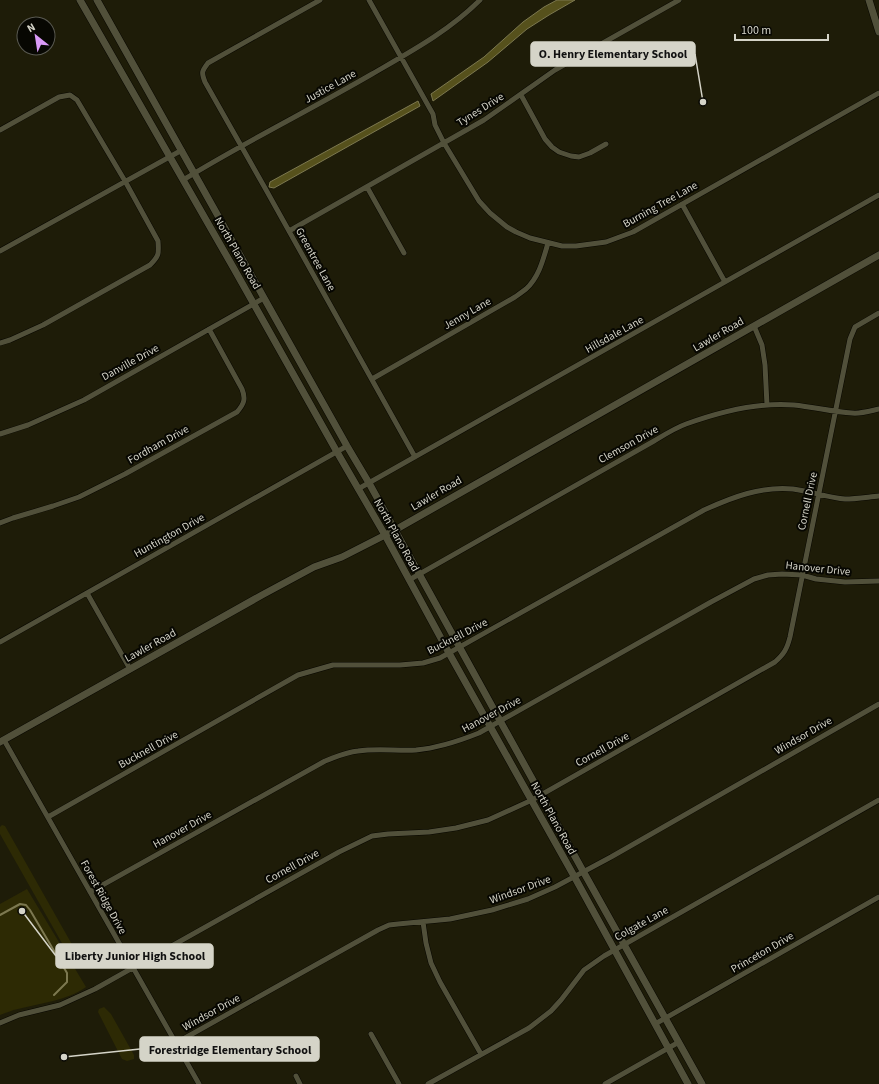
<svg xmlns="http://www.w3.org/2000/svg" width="879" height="1084" font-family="'Source Sans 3',sans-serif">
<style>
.green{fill:#2d2a04}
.water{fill:#56511c;stroke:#7c7850}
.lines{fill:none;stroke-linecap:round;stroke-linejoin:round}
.stream{stroke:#7c7850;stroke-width:2}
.street-casing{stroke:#080700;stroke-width:6}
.secondary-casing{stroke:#080700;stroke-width:8}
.street{stroke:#51503a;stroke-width:5}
.secondary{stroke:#51503a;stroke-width:7}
.labels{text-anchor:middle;stroke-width:4;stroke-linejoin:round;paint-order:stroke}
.street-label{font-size:11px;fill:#d5d4c8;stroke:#070702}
.leader{fill:none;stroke:#d5d4c8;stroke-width:1.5}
.callout-dot{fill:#d5d4c8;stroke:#070702;stroke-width:1.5}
.callout{fill:#d5d4c8;stroke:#d5d4c8;stroke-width:1.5}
.callout-label{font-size:12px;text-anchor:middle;font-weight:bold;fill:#111}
</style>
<rect width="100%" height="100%" fill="#1e1c08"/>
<path class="green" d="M 2,825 L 5,826 L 74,948 L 72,951 L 67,952 L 0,834 L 0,827 Z
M 27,889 L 86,987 C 66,1001 41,1003 18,1009 C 12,1010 6,1013 0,1015 L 0,904 Z
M 104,1007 L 111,1014 L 134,1055 L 134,1059 L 127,1061 L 122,1059 L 98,1012 L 99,1009 Z"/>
<path class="water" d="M 557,0 L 575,0 L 549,15 L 527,29 L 488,62 L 433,101 L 431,94 L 484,57 L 523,22 L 544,7 Z
M 418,101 L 420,106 L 274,188 L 269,187 L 270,182 Z"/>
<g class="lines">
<path class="stream" d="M 0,915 L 20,904 L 26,905 L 30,910 L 67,973 L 67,982 L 54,995"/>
<defs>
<path id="street" d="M 320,0 L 208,63 C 202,71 201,72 205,82 L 265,188 L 415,457
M 369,0 L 429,107 L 433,114 L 435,125 L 444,143 L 479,201 L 490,213 L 507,227 L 516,232 L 530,238 L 562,246 L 576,246 L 606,242 L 633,232 L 879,93
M 521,95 L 545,139 L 552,147 L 559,152 L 571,156 L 579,157 L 590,153 L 606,144
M 0,130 L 59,97 L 70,95 L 77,100 L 125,181 L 158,241 C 159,254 159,256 150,265 L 43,325 L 10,340 L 0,343
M 183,180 C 245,142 310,110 372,74 C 410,52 449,31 480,0
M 367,187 L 404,253
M 682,204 L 725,282
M 289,231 L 484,120 L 555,70 L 679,0
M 0,251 L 182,150
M 754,326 L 762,345 L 765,365 L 767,405
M 372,379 L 515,297 C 518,295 522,292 526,289 C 539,277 543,260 548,243
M 0,434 L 28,425 L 84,400 L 264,298
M 358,489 L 879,195
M 0,523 L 13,518 L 53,506 L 79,497 L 125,474 L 237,412 C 244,404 246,399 242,389 L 209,329
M 409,580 L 654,441 C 664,435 675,428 686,424 C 719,412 759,402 794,405 C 814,407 833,412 852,413 C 861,414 870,411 879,409
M 87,593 L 130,669
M 0,642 L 347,446
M 4,740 L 199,1084
M 48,817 L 298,675 L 333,665 L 400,665 L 423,663 L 440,658 L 704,510 C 733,497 761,486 793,489 C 810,491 829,498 845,499 C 856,499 868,497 879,496
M 90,892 L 325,761 C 336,757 346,752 358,751 C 377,748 397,751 416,750 C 438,748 459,741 479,733 L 711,602 L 754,579 L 768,575 L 782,574 L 802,575 L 816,579 L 845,582 L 879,581
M 423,922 L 426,943 L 431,963 L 440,982 L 481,1054
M 0,1023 L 19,1015 L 60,1005 L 95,989 L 339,852 L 372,836 L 388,834 L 429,832 L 456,828 L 488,820 L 532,800 L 775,662 C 784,654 787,649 790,637 L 850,339 L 855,327 L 879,313
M 655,1024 L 879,897
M 371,1034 L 399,1084
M 176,1043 L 378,930 L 389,925 L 398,924 L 450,919 L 492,910 L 528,899 L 555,887 L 611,857 L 879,704
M 296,1076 L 300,1084
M 428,1084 L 529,1028 L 551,1011 L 561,1000 L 584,970 L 604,956 L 879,800
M 605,1084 L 679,1042"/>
<path id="secondary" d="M 80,0 L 233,267 L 337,452 L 385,535 L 449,653 L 574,876 L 688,1084
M 97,0 L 347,446 L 369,483 L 583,871 L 702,1084
M 869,0 L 879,32
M 0,742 L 262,595 L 314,567 L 342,557 L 395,530 L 879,255"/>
</defs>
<use href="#street" class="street-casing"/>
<use href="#secondary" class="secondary-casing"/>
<use href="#street" class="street"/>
<use href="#secondary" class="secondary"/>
</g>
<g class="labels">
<g class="street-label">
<text transform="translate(330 86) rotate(-29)" y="4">Justice Lane</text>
<text transform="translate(480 109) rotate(-32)" y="4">Tynes Drive</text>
<text transform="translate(660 204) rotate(-29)" y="4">Burning Tree Lane</text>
<text transform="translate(238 253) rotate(60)" y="4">North Plano Road</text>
<text transform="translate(316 259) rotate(61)" y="4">Greentree Lane</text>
<text transform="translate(467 313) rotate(-30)" y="4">Jenny Lane</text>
<text transform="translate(614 334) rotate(-29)" y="4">Hillsdale Lane</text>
<text transform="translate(718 334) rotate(-30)" y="4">Lawler Road</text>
<text transform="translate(130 362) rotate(-29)" y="4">Danville Drive</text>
<text transform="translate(158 444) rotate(-29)" y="4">Fordham Drive</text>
<text transform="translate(628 444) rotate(-29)" y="4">Clemson Drive</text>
<text transform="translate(436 493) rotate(-30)" y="4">Lawler Road</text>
<text transform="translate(807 501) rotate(-78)" y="4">Cornell Drive</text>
<text transform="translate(169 535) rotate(-29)" y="4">Huntington Drive</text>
<text transform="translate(397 535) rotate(61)" y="4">North Plano Road</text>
<text transform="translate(818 568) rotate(6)" y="4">Hanover Drive</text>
<text transform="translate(457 636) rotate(-27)" y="4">Bucknell Drive</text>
<text transform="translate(150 645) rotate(-29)" y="4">Lawler Road</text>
<text transform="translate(491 714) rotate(-28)" y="4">Hanover Drive</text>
<text transform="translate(803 735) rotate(-30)" y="4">Windsor Drive</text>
<text transform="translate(148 749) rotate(-29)" y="4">Bucknell Drive</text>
<text transform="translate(602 749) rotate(-29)" y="4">Cornell Drive</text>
<text transform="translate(554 818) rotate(61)" y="4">North Plano Road</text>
<text transform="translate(182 829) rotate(-29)" y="4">Hanover Drive</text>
<text transform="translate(292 866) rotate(-29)" y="4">Cornell Drive</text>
<text transform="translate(520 889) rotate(-20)" y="4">Windsor Drive</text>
<text transform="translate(104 897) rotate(61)" y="4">Forest Ridge Drive</text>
<text transform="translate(641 923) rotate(-29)" y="4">Colgate Lane</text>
<text transform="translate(762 952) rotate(-30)" y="4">Princeton Drive</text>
<text transform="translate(211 1012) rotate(-29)" y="4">Windsor Drive</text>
</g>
</g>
<path class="leader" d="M703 102L695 54M22 911L56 956M64 1057L140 1049"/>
<g class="callout-dot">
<circle cx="703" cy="102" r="4"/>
<circle cx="22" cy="911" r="4"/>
<circle cx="64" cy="1057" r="4"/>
</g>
<g class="callout">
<rect x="531" y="42" width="164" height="24" rx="4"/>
<rect x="56" y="944" width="157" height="24" rx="4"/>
<rect x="140" y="1037" width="179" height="24" rx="4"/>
</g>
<g class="callout-label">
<text x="613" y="58">O. Henry Elementary School</text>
<text x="135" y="960">Liberty Junior High School</text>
<text x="230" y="1054">Forestridge Elementary School</text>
</g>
<g transform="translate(36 36) rotate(330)"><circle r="19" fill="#070702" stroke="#595951"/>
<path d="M0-3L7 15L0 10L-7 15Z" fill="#d99af7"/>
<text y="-6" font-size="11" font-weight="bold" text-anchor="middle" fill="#d5d4c8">N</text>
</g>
<path d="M735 34v6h93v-6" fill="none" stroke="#d5d4c8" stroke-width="2"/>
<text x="741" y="34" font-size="12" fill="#d5d4c8" stroke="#070702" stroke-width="3" paint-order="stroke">100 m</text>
</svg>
